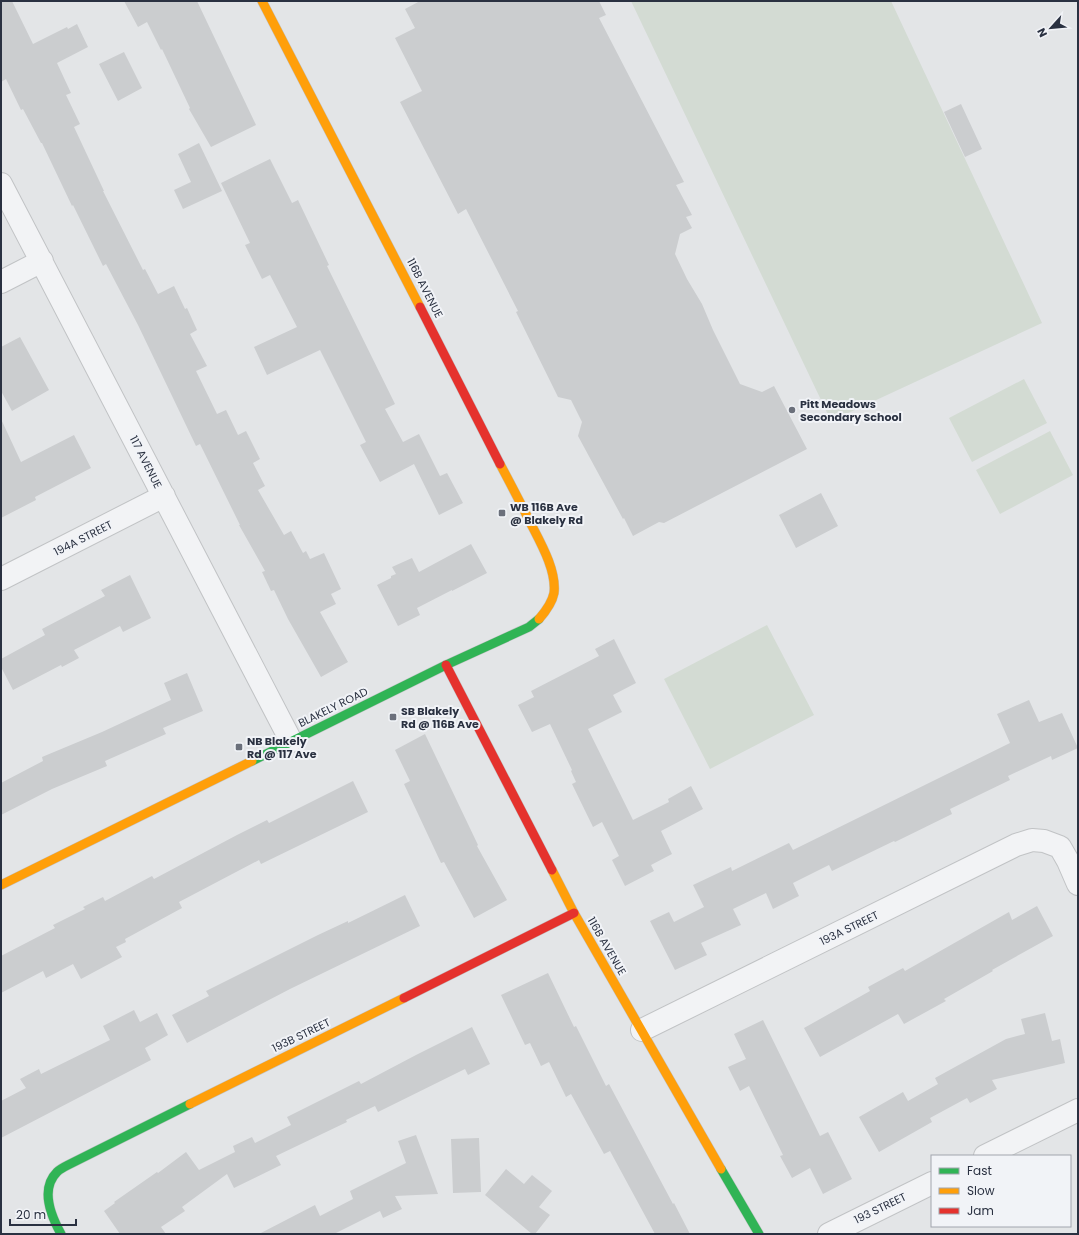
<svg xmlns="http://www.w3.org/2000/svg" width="1079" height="1235" font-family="Poppins,sans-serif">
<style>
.green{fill:#d3dbd3}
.building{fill:#cbcdcf}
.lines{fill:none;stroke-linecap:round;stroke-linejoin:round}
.street-casing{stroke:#c1c3c5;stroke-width:24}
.fast-casing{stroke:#c1c3c5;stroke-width:10}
.slow-casing{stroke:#c1c3c5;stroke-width:10}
.jam-casing{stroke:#c1c3c5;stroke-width:10}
.street{stroke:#f2f3f5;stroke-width:22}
.fast{stroke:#30b455;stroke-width:9}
.slow{stroke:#ff9f0a;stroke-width:9}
.jam{stroke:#e5322d;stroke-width:9}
.poi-dot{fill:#6b707b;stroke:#f1f3f7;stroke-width:1.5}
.labels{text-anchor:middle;stroke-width:4;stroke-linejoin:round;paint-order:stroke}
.street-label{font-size:11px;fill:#2a3141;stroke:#f1f3f7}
.poi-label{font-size:11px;font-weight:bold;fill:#2a3141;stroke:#f1f3f7;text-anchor:start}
</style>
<rect width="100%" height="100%" fill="#e3e5e7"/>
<path class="green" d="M 631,1 L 891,1 L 1042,323 L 831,421 Z
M 1024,379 L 1047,423 L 972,462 L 949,418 Z
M 1050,431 L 1073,475 L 1000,514 L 976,470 Z
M 767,625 L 814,715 L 710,769 L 664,679 Z"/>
<path class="building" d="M 1,1 L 12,1 L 33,44 L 67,27 L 68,29 L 77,24 L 88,47 L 57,63 L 71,93 L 66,95 L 80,124 L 74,127 L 104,191 L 103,191 L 143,270 L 145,269 L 158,294 L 174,286 L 185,309 L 187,308 L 197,330 L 190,334 L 207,366 L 196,371 L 217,414 L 226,410 L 238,435 L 246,431 L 260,459 L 253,463 L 265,486 L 258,490 L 284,535 L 291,531 L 303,553 L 306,551 L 310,559 L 324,553 L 341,589 L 331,594 L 336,604 L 320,612 L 348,662 L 321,677 L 288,619 L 274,590 L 271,591 L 262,572 L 265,571 L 239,525 L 240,525 L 200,444 L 196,446 L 138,325 L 106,264 L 103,266 L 73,205 L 72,206 L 42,143 L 41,143 L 23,109 L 21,110 L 6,79 L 1,82 Z
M 124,1 L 197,1 L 256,125 L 211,147 L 189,109 L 190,108 L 162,49 L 161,50 L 147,22 L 138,27 Z
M 420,1 L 599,1 L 606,15 L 599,18 L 684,182 L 676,185 L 692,215 L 686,217 L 692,228 L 680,234 L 675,254 L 687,279 L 702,304 L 713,330 L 740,384 L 762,392 L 774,386 L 807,449 L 664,523 L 659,522 L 633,536 L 624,518 L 623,519 L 578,436 L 582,422 L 571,400 L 558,397 L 516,312 L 518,311 L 466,209 L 458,214 L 400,102 L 422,91 L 395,38 L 415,28 L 405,9 Z
M 124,52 L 142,88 L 118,101 L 99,64 Z
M 961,104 L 982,149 L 965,157 L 944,112 Z
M 199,143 L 222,191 L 183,209 L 174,190 L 191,182 L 178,154 Z
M 270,159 L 292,203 L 298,200 L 329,265 L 327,266 L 395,404 L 385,409 L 403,442 L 419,434 L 440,476 L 447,473 L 463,503 L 439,515 L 414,464 L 380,482 L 360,445 L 366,442 L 320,350 L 267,375 L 254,347 L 297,327 L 270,275 L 262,279 L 245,245 L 250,243 L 221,183 Z
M 20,337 L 49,390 L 12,411 L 1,391 L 1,347 Z
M 1,419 L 21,462 L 74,435 L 91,468 L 35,497 L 36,500 L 1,518 Z
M 821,493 L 838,526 L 796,548 L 779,515 Z
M 471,544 L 487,573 L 452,591 L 452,590 L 417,608 L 420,615 L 398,626 L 377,585 L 391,578 L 391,576 L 396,574 L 392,567 L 412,558 L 419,572 Z
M 130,575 L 151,618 L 123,632 L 120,626 L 74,650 L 79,658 L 62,667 L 61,665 L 13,690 L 1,667 L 1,659 L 45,635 L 42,629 L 105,596 L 101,590 Z
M 614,639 L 636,683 L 613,695 L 622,712 L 588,729 L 633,820 L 669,802 L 668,799 L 691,786 L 703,809 L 661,831 L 672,854 L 651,865 L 654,871 L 625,886 L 612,860 L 619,856 L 602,822 L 593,827 L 572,784 L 576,782 L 571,771 L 572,770 L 550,724 L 532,732 L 518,705 L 534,697 L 531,691 L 599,656 L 595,649 Z
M 187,673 L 203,711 L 163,728 L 166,734 L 105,761 L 107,766 L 52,789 L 1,815 L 1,783 L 43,761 L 42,757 L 102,732 L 171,700 L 164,683 Z
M 1029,700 L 1039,722 L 1062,713 L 1078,748 L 1052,760 L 1051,756 L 1008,776 L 1010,780 L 950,809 L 952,814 L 895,842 L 894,841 L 832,871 L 829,865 L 793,883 L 799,896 L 773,909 L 766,893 L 733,909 L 741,925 L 701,943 L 707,955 L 675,970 L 650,921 L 669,912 L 674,922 L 704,907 L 693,885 L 731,867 L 732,871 L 789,843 L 793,850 L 1010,743 L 997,714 Z
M 425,734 L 478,845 L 477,846 L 507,900 L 474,918 L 444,862 L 441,863 L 404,784 L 410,781 L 395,750 Z
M 353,781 L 368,812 L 261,864 L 259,860 L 179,902 L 182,908 L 125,939 L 126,942 L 116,947 L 122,957 L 81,979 L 73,964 L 46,978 L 43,971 L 1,993 L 1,956 L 55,928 L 53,925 L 85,909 L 83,907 L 103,897 L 105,901 L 152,876 L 154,879 L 237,835 L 267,820 L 269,823 Z
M 405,895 L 420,926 L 290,989 L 187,1043 L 172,1015 L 209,996 L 206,991 L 318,935 L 348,921 L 348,923 Z
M 1037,906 L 1053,936 L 992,970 L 993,971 L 944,999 L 946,1001 L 904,1024 L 898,1014 L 820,1057 L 804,1028 L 870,991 L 868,987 L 903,968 L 905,971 L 1009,912 L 1012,920 Z
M 548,973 L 574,1027 L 576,1026 L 606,1086 L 609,1084 L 673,1204 L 674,1203 L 690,1234 L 655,1234 L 610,1151 L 604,1154 L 571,1094 L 566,1097 L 549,1062 L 541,1066 L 530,1043 L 525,1045 L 501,995 Z
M 134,1010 L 140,1022 L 157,1013 L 168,1035 L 145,1048 L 151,1060 L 1,1138 L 1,1101 L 26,1088 L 20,1079 L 39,1069 L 41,1074 L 110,1040 L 103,1026 Z
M 1045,1013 L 1052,1041 L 1060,1039 L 1065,1063 L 992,1080 L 997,1089 L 970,1103 L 967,1098 L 930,1118 L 932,1122 L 879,1152 L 859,1117 L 903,1092 L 908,1101 L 938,1084 L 935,1078 L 1006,1039 L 1025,1034 L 1021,1019 Z
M 763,1020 L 820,1136 L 828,1132 L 852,1179 L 823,1194 L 810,1168 L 792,1178 L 780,1156 L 783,1155 L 749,1086 L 740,1091 L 728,1067 L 746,1059 L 734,1034 Z
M 472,1027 L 490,1064 L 468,1075 L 465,1069 L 378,1112 L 375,1106 L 346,1120 L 347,1122 L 276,1156 L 281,1165 L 234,1188 L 227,1174 L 182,1207 L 185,1211 L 161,1227 L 166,1234 L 120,1234 L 104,1211 L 115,1203 L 114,1202 L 157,1172 L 158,1173 L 186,1152 L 199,1170 L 235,1152 L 233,1146 L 252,1137 L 255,1143 L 291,1125 L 287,1117 L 359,1081 L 361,1084 L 416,1055 Z
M 416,1135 L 438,1194 L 395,1196 L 402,1209 L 383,1218 L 380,1211 L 334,1234 L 259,1234 L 315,1205 L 320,1216 L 353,1199 L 350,1191 L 406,1163 L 398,1141 Z
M 479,1138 L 481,1192 L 453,1193 L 451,1139 Z
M 506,1169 L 524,1184 L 532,1175 L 552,1191 L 539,1207 L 550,1215 L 535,1234 L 532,1234 L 485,1195 Z"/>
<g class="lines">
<defs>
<path id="street" d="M 1,184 L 291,741
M 1,282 L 42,261
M 1,579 L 164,496
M 642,1030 L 1016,845 L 1032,840 L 1044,841 L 1060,847 L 1068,861 L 1078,884
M 985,1156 L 1078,1110
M 829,1234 L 932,1183"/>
<path id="fast" d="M 252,761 L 446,665 L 529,627 L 539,619
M 721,1169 L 759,1234
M 61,1234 C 51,1216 40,1189 57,1172 C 60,1169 64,1167 68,1165 L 190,1104"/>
<path id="slow" d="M 262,1 L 420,307
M 500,464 C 509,481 518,498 527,516 C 537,537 557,568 554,593 C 552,603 546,611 539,619
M 552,870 L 574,913 L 721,1169
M 1,885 L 252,761
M 190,1104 L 404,998"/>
<path id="jam" d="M 420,307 L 500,464
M 446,665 L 552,870
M 404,998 L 574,913"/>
</defs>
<use href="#street" class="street-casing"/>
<use href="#fast" class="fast-casing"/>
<use href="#slow" class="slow-casing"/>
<use href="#jam" class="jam-casing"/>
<use href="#street" class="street"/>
<use href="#fast" class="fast"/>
<use href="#slow" class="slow"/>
<use href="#jam" class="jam"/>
</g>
<g class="poi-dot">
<circle cx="792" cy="410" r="4"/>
<rect x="498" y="509" width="8" height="8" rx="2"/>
<rect x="389" y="713" width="8" height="8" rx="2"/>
<rect x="235" y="743" width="8" height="8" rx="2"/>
</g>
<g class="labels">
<g class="street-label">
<text transform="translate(425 288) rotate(63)" y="4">116B AVENUE</text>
<text transform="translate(146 462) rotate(63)" y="4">117 AVENUE</text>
<text transform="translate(83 538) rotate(-27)" y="4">194A STREET</text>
<text transform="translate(333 707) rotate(-26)" y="4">BLAKELY ROAD</text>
<text transform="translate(849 928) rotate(-26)" y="4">193A STREET</text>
<text transform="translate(607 946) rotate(60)" y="4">116B AVENUE</text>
<text transform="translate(301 1035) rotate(-26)" y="4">193B STREET</text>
<text transform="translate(880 1208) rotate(-26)" y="4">193 STREET</text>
</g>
<g class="poi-label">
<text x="800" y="408">Pitt Meadows<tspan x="800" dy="13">Secondary School</tspan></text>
<text x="510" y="511">WB 116B Ave<tspan x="510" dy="13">@ Blakely Rd</tspan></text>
<text x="401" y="715">SB Blakely<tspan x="401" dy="13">Rd @ 116B Ave</tspan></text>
<text x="247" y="745">NB Blakely<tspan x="247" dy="13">Rd @ 117 Ave</tspan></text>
</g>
</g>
<rect width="1079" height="1235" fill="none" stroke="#2a3141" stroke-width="4"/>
<rect x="931" y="1155" width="140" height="72" fill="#f1f3f7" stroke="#a1a5ae"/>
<rect x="939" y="1168" width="20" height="6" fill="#30b455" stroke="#a1a5ae"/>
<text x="967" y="1175" font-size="12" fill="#2a3141">Fast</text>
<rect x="939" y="1188" width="20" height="6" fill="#ff9f0a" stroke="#a1a5ae"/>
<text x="967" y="1195" font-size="12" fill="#2a3141">Slow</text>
<rect x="939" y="1208" width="20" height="6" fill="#e5322d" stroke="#a1a5ae"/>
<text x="967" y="1215" font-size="12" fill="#2a3141">Jam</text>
<g transform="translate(1051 28) rotate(243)" stroke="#f1f3f7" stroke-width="3" paint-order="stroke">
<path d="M0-3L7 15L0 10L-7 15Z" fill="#2a3141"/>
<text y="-6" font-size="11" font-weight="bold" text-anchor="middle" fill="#2a3141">N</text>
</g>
<path d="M10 1219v6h66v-6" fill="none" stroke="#2a3141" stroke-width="2"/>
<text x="16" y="1219" font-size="12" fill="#2a3141" stroke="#f1f3f7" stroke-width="3" paint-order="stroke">20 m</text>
</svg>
